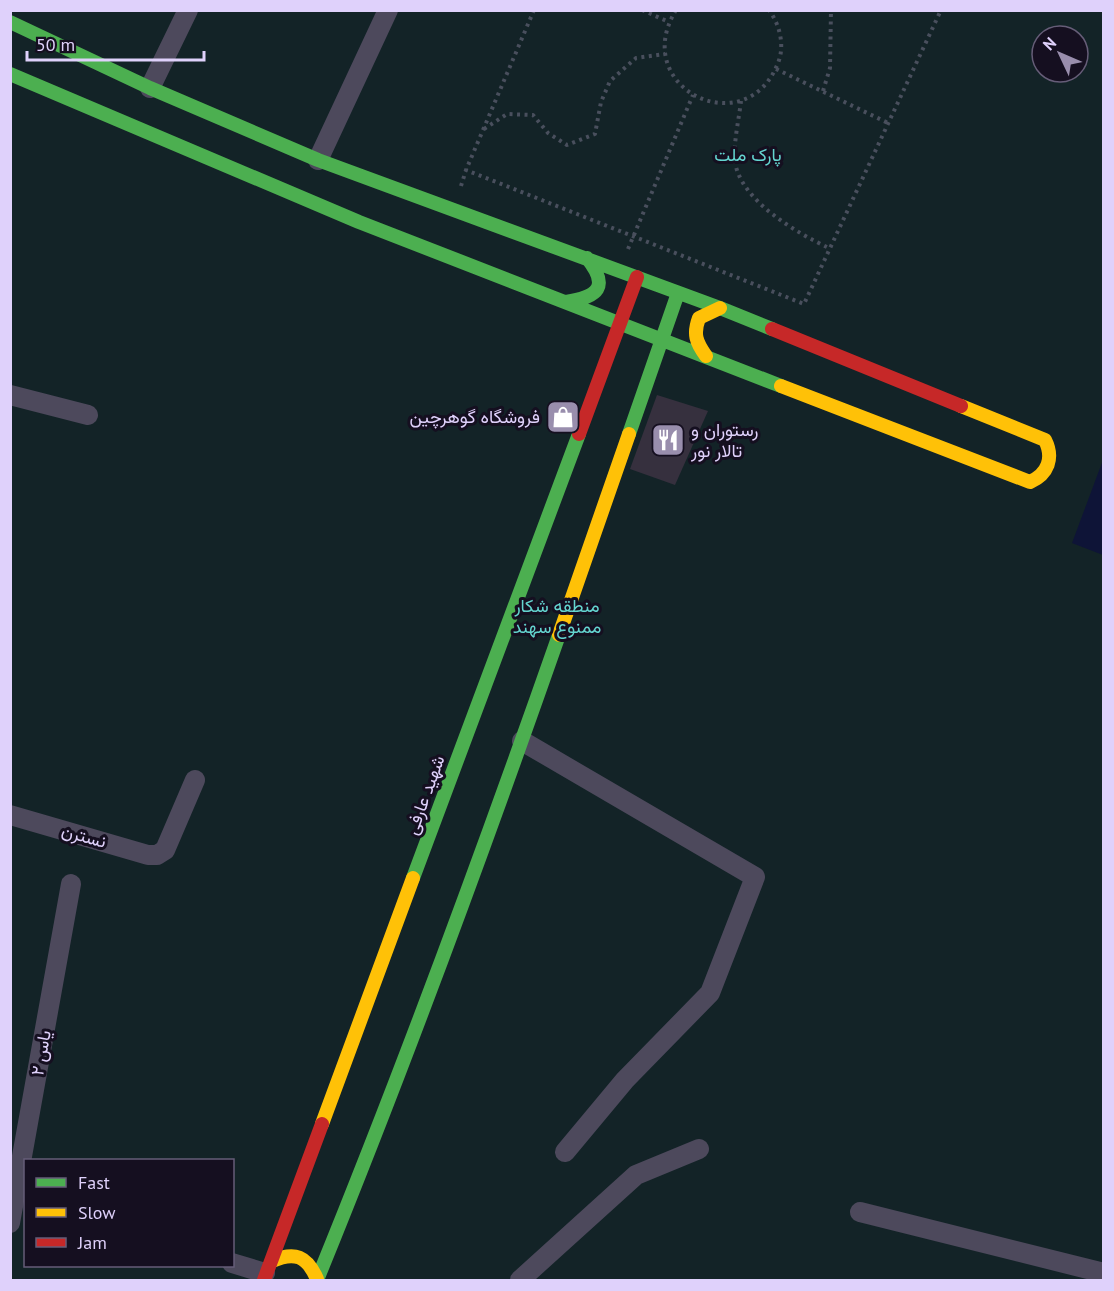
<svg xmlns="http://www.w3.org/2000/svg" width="1114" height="1291" font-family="'PT Sans',Vazirmatn,sans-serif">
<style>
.green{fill:#132327;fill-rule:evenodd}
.water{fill:#0e1437}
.building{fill:#36303e}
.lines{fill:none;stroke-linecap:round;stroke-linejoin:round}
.path{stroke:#494f5d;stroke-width:4;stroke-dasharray:3 4.5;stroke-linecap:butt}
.street{stroke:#4d495c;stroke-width:20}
.fast{stroke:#4caf50;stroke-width:14}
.slow{stroke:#ffc107;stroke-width:14}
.jam{stroke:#c62828;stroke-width:14}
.labels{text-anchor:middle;stroke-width:6;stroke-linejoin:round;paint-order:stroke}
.park-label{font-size:18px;fill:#64d5d0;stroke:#150f20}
.poi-label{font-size:18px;fill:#dfd1fb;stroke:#150f20;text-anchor:end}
.street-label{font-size:18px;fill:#dfd1fb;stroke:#150f20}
</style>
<rect width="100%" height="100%" fill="#16131c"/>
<path class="green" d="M 10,11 L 1103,11 L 1103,1280 L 11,1280 ZM 1042,36 L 1078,36 L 1078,72 L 1042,72 ZM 26,1160 L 232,1160 L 232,1266 L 26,1266 Z"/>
<path class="water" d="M 1103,460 L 1103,555 L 1072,543 Z"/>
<path class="building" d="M 657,395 L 708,411 L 675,485 L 630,469 Z"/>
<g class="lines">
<path class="path" d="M 534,10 L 466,170 L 804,304 L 941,10
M 642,10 L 669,22
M 676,10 C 628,88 746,145 778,63 C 785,46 780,25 769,10
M 776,69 L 888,123
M 823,91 L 830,68 L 831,10
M 741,101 C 739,119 733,144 735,162 C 741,201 797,233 829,248
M 484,129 L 507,114 L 533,115 L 548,133 L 567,145 L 595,134 L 601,102 L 610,81 L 636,58 L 665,54
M 461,186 L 466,170
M 628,249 L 693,95"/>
<path class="street" d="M 150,88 L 188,10
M 318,160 L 388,10
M 10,395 L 88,415
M 522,741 L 755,877 L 710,993 L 625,1080 L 565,1152
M 10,815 L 148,855 L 157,855 L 165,850 L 195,780
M 860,1212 L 1104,1273
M 10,1223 L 71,884
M 232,1263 L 265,1273
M 520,1280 L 636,1175 L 699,1149"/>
<path class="fast" d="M 10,22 L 150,88 L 318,160 L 720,308 L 772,329
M 10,74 L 359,222 L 781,386
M 566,302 C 598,297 610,287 587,258
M 629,434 L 678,293
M 413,878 L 579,434
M 317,1280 C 404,1067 483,852 559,635"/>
<path class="slow" d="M 706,356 C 696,342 693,334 699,318 L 720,308
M 781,386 L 1030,482 C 1048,474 1054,458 1045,440 L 961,406
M 559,635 L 629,434
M 322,1124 L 413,878
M 272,1261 C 295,1251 307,1256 317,1279"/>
<path class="jam" d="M 772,329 L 961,406
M 579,434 L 637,277
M 264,1280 L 322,1124"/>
</g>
<defs>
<symbol id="shop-square" viewBox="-11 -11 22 22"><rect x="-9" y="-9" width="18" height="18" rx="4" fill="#998ead" stroke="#150f20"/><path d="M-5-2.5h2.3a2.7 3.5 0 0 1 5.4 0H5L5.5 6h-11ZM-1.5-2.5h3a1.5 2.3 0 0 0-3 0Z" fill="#fff"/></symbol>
<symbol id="restaurant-square" viewBox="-11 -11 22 22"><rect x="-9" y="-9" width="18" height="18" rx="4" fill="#998ead" stroke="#150f20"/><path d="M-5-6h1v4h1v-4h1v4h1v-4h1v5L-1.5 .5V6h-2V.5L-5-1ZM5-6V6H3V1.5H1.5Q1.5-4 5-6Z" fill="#fff"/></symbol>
</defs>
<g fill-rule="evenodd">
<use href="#shop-square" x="544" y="398" width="38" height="38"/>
<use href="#restaurant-square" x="649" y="421" width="38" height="38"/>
</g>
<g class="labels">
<g class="park-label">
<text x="748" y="161">پارک ملت</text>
<text x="557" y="612">منطقه شکار<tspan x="557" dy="21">ممنوع سهند</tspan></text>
</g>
<g class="poi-label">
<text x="540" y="423">فروشگاه گوهرچین</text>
<text x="691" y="436" text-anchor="start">رستوران و<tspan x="691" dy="21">تالار نور</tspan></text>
</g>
<g class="street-label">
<text transform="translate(425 795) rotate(-70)" y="6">شهید عارفی</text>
<text transform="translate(84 836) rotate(16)" y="6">نسترن</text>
<text transform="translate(41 1053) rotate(-80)" y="6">یاس ۲</text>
</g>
</g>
<rect width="1114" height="1291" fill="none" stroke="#dfd1fb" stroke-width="24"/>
<rect x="24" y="1159" width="210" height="108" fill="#150f20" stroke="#665d78" stroke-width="1.5"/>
<rect x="36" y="1178" width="30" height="9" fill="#4caf50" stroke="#665d78" stroke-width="1.5"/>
<text x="78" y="1189" font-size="18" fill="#dfd1fb">Fast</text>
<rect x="36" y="1208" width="30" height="9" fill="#ffc107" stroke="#665d78" stroke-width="1.5"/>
<text x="78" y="1219" font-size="18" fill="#dfd1fb">Slow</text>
<rect x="36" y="1238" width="30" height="9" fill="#c62828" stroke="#665d78" stroke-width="1.5"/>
<text x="78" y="1249" font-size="18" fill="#dfd1fb">Jam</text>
<g transform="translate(1060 54) rotate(314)"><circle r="28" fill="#150f20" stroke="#665d78" stroke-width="1.5"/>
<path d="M0-4.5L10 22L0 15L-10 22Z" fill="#998ead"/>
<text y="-9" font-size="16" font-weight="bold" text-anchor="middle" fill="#dfd1fb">N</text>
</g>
<path d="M27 51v9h177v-9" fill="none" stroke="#dfd1fb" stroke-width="3"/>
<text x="36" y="51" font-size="18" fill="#dfd1fb" stroke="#150f20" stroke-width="4.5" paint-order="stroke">50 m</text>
</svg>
